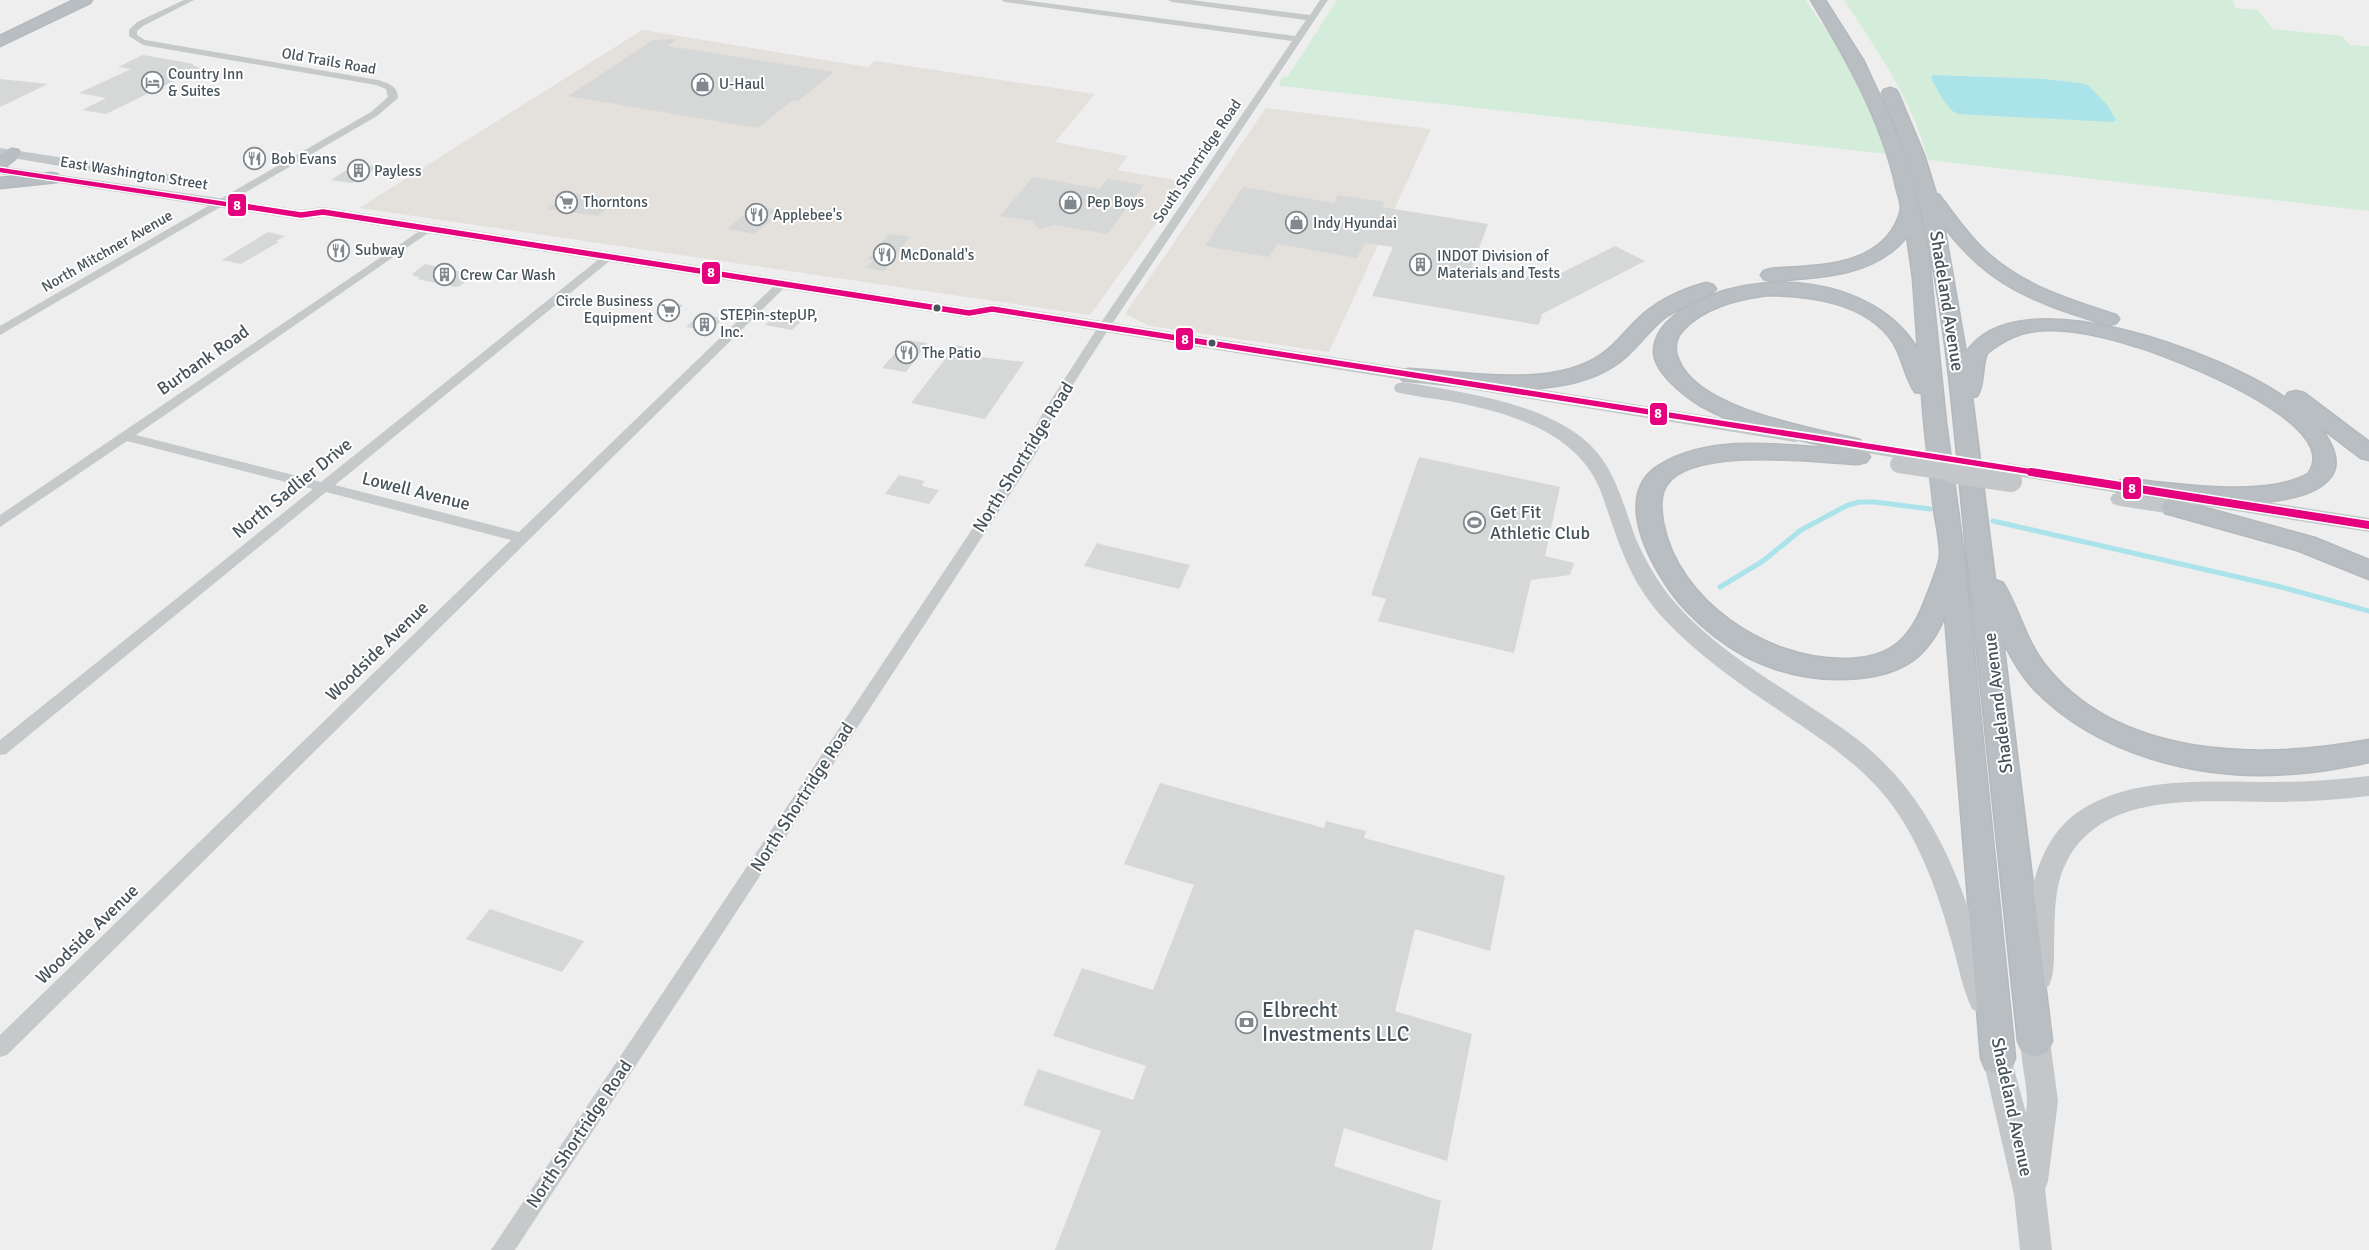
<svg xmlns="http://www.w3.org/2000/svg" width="2369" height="1250" font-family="Signika,sans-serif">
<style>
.commercial{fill:#e4e0dc}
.green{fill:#d4edda;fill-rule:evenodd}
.water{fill:#aae3e9}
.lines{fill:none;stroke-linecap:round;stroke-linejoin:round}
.stream{stroke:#aae3e9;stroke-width:5}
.building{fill:#d6d7d7}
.motorway-casing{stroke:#b4b9bd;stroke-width:3}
.minor{fill:#c6c9ca;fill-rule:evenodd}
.primary{fill:#c4c7c9;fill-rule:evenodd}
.motorway{fill:#b9bec2;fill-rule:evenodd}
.primary-bridge-far1{stroke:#c4c7c9;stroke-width:18}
.primary-bridge{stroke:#c4c7c9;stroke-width:22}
.bus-1-far2-casing{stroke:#fff;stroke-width:7}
.bus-1-far1-casing{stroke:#fff;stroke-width:9}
.bus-1-casing{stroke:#fff;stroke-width:11}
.bus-1-far2{stroke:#e5007d;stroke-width:4.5}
.bus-1-far1{stroke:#e5007d;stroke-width:5.5}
.bus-1{stroke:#e5007d;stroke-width:8}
.bus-dot{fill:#46535a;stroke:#fff;stroke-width:2}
.labels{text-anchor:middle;stroke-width:4;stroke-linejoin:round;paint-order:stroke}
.far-street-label{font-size:15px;fill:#46535a;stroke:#fff}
.far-poi-label{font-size:15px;fill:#46535a;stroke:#fff;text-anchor:start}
.street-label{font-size:18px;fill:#46535a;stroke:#fff}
.poi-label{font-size:18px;fill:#46535a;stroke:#fff;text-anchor:start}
.near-poi-label{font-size:21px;fill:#46535a;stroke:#fff;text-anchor:start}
.line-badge{stroke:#fff;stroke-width:2}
.badge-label{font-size:14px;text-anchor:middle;font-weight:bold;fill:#fff}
</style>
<rect width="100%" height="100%" fill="#efeeee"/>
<path class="commercial" d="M 642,30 L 868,67 L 875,61 L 1095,94 L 1055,142 L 1128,156 L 1117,170 L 1186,182 L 1090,315 L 359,208 Z
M 1266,108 L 1431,129 L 1329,352 L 1150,326 L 1125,314 Z"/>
<path class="green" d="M 1337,0 L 1806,0 C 1816,17 1829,32 1839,48 C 1858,80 1877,118 1886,154 L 1281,86 L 1279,83 L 1282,77 L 1288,76 Z
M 1844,0 L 2232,0 L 2236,8 L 2258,10 L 2273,29 L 2342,36 L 2350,45 L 2369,46 L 2369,211 L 1928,160 C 1914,102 1876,49 1844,0 ZM 1933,75 L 2045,79 L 2081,83 L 2089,86 L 1952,111 L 1931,78 Z"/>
<path class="water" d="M 1933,75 L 2045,79 L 2081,83 L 2089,86 L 2107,105 L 2116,120 L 2113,122 L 1957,114 C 1945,107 1938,90 1931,78 Z"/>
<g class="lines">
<path class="stream" d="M 1993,521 L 2281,587 L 2369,611
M 1720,587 L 1763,561 L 1801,530 L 1846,506 L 1859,502 L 1875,502 L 1930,509"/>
</g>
<path class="building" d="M 677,39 L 668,46 L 834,72 L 798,101 L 793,100 L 758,128 L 568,96 L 653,40 Z
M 143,55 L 194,64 L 192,65 L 200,68 L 106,114 L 82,110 L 106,98 L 79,93 L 131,69 L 118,67 Z
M 0,79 L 48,84 L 0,107 Z
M 357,163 L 378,167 L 352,183 L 331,180 Z
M 1033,177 L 1100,189 L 1107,179 L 1144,185 L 1107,234 L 1055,225 L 1039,229 L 1032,221 L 1000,216 Z
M 1243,187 L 1334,203 L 1338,195 L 1384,202 L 1382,207 L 1488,224 L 1472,267 L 1540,279 L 1551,278 L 1615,246 L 1645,261 L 1542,314 L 1539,325 L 1372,296 L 1393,247 L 1365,243 L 1357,258 L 1277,244 L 1269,257 L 1205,246 Z
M 568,192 L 617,200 L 598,216 L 548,209 Z
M 754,206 L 776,210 L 766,219 L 772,220 L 754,234 L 727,229 Z
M 268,232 L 285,236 L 276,241 L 279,242 L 241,264 L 222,260 Z
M 892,234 L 910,237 L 884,271 L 866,268 L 873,260 L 868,259 L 887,236 Z
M 425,264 L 476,275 L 460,286 L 455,287 L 417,279 L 420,277 L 412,276 L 415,274 L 412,274 Z
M 668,302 L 683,305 L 670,317 L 655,314 Z
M 777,313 L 804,319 L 792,330 L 765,325 Z
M 700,314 L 720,318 L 718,320 L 721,321 L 710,331 L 686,327 Z
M 907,340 L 927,343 L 906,372 L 882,368 Z
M 956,345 L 976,349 L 970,356 L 1024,362 L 985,419 L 911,403 Z
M 1419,457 L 1560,487 L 1545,556 L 1574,563 L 1570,575 L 1531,580 L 1514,653 L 1378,621 L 1386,599 L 1371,595 Z
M 899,475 L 924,481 L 922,486 L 939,490 L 929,504 L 885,494 Z
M 1097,543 L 1104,545 L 1190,565 L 1179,589 L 1084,566 Z
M 1160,783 L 1324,828 L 1326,821 L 1349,827 L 1366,831 L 1364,838 L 1505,876 L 1490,951 L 1415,929 L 1395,1011 L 1472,1034 L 1447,1161 L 1344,1128 L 1334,1166 L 1441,1201 L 1432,1250 L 1055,1250 L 1101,1131 L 1023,1105 L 1038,1069 L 1133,1100 L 1146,1066 L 1053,1036 L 1082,968 L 1153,990 L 1194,885 L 1124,864 Z
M 490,909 L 584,941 L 562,972 L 466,939 Z"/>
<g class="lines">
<defs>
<path id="motorway" d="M 74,0 L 92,0 L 90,3 L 0,46 L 0,36 Z
M 1811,0 L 1825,0 L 1863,60 L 1888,114 L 1910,169 L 1928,248 L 1946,423 L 1964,555 L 2015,1058 L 2010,1070 L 1998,1074 L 1986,1070 L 1981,1058 L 1945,616 C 1928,657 1903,674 1859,678 C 1820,682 1780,674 1745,656 C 1723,644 1703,628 1686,610 C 1657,579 1607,496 1660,465 C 1711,434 1782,445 1838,449 C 1793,437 1743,430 1701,406 C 1685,396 1653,372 1654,350 C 1655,332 1670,318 1684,309 C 1754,265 1874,275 1918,350 L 1913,278 L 1907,236 C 1875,277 1819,277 1771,281 L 1764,279 L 1761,275 L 1764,271 L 1771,269 C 1808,266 1854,268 1883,241 C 1891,234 1900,219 1901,208 C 1901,201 1897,192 1896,186 C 1881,119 1846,58 1811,0 ZM 1768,295 C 1811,295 1867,303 1893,342 C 1903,358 1905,377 1915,392 L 1922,393 C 1924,432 1930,471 1934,509 C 1936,524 1941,542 1940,557 C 1939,566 1928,593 1924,603 C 1908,644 1886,659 1842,659 C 1766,659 1678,601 1663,523 C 1661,511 1659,495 1667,484 C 1695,446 1815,462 1858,464 L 1866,462 L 1870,457 L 1866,452 L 1860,450 L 1863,445 L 1860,440 C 1812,428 1697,410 1678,359 C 1674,349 1675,339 1682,331 C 1703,307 1738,299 1768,295 Z
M 1890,88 L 1896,90 L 1898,93 L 1924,155 L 1936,194 L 1939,195 C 1953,213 1966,233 1983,249 C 2020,285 2069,300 2116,315 L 2119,319 L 2116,323 L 2109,325 L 2102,323 C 2034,302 1987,285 1944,226 L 1966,353 C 2016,273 2226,356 2285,398 L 2288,393 L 2296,391 L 2304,393 L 2369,442 L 2369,460 L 2361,458 L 2319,426 C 2329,439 2342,459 2332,475 C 2303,519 2172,498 2125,495 L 2117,492 L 2113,487 L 2117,482 L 2125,479 C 2174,483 2265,499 2308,474 C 2348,423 2166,355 2135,346 C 2107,337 2074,329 2045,330 C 2022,331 2005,339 1987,353 C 1981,366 1985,384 1977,396 L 1972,397 L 1995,580 L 2003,583 C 2019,609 2025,639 2044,664 C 2119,760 2261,760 2369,740 L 2369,762 C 2341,768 2314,773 2286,774 C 2197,780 2097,754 2034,689 C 2021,675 2011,657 2003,641 L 2052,1041 L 2047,1052 L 2035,1057 L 2023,1052 L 2018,1041 C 2001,873 1983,705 1965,537 C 1950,388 1942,231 1882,93 L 1884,90 Z
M 12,149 L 18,150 L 21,154 L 6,166 L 0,167 L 0,154 Z
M 51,173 L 57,174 L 60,178 L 57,182 L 0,188 L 0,178 Z
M 1706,283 L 1713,285 L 1716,289 C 1712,294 1674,310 1664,318 C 1646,332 1634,353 1615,365 C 1560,402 1472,386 1410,381 L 1402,380 L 1399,375 L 1402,370 L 1410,369 C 1466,372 1552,389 1601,355 C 1615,346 1625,332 1636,321 C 1655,302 1680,290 1706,283 Z
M 2173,499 L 2315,538 L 2369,560 L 2369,579 L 2297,550 L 2165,513 L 2161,507 L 2165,501 Z"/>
</defs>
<use href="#motorway" class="motorway-casing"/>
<path class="minor" d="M 184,0 L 194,0 L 143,26 L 137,31 L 137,35 L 145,40 L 378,80 C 388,83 398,86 398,98 L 377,116 L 0,335 L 0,326 L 371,112 L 388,97 L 386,89 L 376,85 L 143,45 L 129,36 L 129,30 L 137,22 Z
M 1001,0 L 1023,0 L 1295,36 L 1306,20 L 1172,2 L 1168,0 L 1191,0 L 1310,15 L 1320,0 L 1328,0 L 1110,327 L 1054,414 L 1038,450 L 1020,479 L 515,1250 L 491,1250 L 1007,477 L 1024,450 L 1042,414 L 1098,327 L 1292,41 L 1005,2 Z
M 427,226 L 431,227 L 431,231 L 136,435 L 321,482 L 604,255 L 612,255 L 612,259 L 335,485 L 519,532 L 778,282 L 782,281 L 788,284 L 7,1055 L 0,1057 L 0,1035 L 511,540 L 326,492 L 6,754 L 0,755 L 0,740 L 313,489 L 127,441 L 0,527 L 0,515 Z"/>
<path class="primary" d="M 0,148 L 193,178 L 201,183 L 193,188 L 0,156 Z
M 0,166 L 301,210 L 323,207 L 969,308 L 992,304 L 1429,372 L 1436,374 L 1438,378 L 1436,382 L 1429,384 L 992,314 L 969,318 L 323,217 L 301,220 L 0,174 Z
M 1463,377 L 1795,430 L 1802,432 L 1805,436 L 1802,440 L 1795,442 L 1456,387 L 1454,383 L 1456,379 Z
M 1403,382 C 1457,391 1531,401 1577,434 C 1614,460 1621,499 1636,539 C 1645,560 1657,580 1671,598 C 1722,659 1795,692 1857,739 C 1942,805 1968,901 1996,1000 L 1992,1009 L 1982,1013 L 1972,1009 C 1962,988 1958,963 1951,940 C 1938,893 1921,845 1892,805 C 1861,763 1816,736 1774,707 C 1735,681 1697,654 1665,620 C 1627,579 1619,542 1601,492 C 1579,433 1510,413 1454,402 C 1435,398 1415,397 1396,392 L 1394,388 L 1396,384 Z
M 1831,436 L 1897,446 L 1904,448 L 1907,452 L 1904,456 L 1897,458 L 1824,446 L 1821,442 L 1824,438 Z
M 2006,463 L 2150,485 L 2153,490 L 2150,495 L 2145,496 L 2184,502 L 2180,497 L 2183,492 L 2190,490 L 2369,518 L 2369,532 L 2198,505 L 2202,510 L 2199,515 L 2192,517 L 2120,506 L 2113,504 L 2110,499 L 2113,494 L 2118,493 L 1999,473 L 1996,469 L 1999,465 Z
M 2369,776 L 2369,796 C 2336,800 2304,802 2271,802 C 2202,802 2102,790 2066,863 C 2053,888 2055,922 2054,949 C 2054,962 2054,974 2049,986 L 2039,990 L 2029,986 C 2020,967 2026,921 2030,900 C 2036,865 2050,830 2081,810 C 2134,775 2214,782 2274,782 C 2306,782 2337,780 2369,776 Z
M 2036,1012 L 2046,1016 L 2051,1026 L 2050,1041 L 2058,1101 L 2048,1181 L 2045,1189 L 2052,1250 L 2020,1250 L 2014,1195 L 1979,1042 L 1984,1032 L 1994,1028 L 2004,1032 L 2026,1113 C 2031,1081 2012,1047 2026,1016 Z"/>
<use href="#motorway" class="motorway"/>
<path class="primary-bridge-far1" d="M 1899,464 L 1960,473"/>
<path class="primary-bridge" d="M 1951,472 L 2011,481"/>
<defs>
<path id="bus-1-far2" d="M 0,170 L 252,208"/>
<path id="bus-1-far1" d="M 243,206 L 301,215 L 323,212 L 969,313 L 992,309 L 2039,473"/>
<path id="bus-1" d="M 2031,472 L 2369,525"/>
</defs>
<use href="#bus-1-far2" class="bus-1-far2-casing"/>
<use href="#bus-1-far1" class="bus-1-far1-casing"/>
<use href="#bus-1" class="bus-1-casing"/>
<use href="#bus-1-far2" class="bus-1-far2"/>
<use href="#bus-1-far1" class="bus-1-far1"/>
<use href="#bus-1" class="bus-1"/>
</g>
<defs>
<symbol id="hotel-ring" viewBox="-11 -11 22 22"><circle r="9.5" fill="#fff" stroke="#81898e" stroke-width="1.5"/><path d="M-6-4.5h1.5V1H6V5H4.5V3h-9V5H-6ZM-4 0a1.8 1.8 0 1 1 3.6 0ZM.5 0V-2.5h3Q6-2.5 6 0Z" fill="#81898e"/></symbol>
<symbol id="shop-ring" viewBox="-11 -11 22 22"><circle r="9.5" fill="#fff" stroke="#81898e" stroke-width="1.5"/><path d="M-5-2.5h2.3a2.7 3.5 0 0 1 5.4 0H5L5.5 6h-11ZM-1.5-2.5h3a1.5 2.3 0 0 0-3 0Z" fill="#81898e"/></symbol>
<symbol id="restaurant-ring" viewBox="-11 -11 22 22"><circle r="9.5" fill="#fff" stroke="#81898e" stroke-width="1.5"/><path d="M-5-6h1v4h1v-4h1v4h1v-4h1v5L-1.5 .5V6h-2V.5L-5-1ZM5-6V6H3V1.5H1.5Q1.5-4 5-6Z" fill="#81898e"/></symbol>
<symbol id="building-ring" viewBox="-11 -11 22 22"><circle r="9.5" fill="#fff" stroke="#81898e" stroke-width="1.5"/><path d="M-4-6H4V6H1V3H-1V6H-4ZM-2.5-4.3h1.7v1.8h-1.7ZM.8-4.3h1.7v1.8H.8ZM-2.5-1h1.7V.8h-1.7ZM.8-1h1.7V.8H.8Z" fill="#81898e"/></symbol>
<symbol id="supermarket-ring" viewBox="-11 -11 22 22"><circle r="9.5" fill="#fff" stroke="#81898e" stroke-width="1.5"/><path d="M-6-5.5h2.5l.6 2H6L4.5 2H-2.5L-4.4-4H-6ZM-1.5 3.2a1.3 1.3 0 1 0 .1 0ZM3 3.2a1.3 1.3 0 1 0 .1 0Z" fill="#81898e"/></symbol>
<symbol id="stadium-ring" viewBox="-11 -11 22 22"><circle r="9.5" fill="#fff" stroke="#81898e" stroke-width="1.5"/><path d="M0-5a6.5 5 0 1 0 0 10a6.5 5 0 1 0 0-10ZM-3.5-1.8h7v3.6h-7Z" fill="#81898e"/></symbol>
<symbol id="bank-ring" viewBox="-11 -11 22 22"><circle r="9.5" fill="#fff" stroke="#81898e" stroke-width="1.5"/><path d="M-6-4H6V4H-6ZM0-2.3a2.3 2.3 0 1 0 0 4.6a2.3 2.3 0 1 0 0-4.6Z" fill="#81898e"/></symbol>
</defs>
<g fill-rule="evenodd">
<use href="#hotel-ring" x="140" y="70" width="25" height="25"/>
<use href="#shop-ring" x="690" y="72" width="25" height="25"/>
<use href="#restaurant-ring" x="242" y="146" width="25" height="25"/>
<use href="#building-ring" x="346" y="158" width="25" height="25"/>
<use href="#supermarket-ring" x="554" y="190" width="25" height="25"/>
<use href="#shop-ring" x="1058" y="190" width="25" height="25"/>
<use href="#restaurant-ring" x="744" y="202" width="25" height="25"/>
<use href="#shop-ring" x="1284" y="210" width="25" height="25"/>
<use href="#restaurant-ring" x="326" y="238" width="25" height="25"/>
<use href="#restaurant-ring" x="872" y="242" width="25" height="25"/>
<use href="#building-ring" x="1408" y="252" width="25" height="25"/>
<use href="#building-ring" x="432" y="262" width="25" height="25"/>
<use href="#supermarket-ring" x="656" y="298" width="25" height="25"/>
<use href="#building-ring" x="692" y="312" width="25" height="25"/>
<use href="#restaurant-ring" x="894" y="340" width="25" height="25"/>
<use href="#stadium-ring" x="1462" y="510" width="25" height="25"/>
<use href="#bank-ring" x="1234" y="1010" width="25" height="25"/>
</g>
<g class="bus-dot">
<circle cx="937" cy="308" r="4.5"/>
<circle cx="1212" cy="343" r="4.5"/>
</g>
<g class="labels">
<g class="far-street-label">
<text transform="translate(329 61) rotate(10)" y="5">Old Trails Road</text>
<text transform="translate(1197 161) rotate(-56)" y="5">South Shortridge Road</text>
<text transform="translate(134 173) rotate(9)" y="5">East Washington Street</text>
<text transform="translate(107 251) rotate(-30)" y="5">North Mitchner Avenue</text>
</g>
<g class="far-poi-label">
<text x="168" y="79">Country Inn<tspan x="168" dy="17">&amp; Suites</tspan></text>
<text x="719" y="89">U-Haul</text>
<text x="271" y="164">Bob Evans</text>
<text x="374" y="176">Payless</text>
<text x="583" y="207">Thorntons</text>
<text x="1087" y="207">Pep Boys</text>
<text x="773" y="220">Applebee's</text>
<text x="1313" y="228">Indy Hyundai</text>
<text x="355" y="255">Subway</text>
<text x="900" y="260">McDonald's</text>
<text x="1437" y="261">INDOT Division of<tspan x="1437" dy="17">Materials and Tests</tspan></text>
<text x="460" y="280">Crew Car Wash</text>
<text x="653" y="306" text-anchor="end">Circle Business<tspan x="653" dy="17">Equipment</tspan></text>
<text x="720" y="320">STEPin-stepUP,<tspan x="720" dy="17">Inc.</tspan></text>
<text x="922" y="358">The Patio</text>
</g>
<g class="street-label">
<text transform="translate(1947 301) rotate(81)" y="6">Shadeland Avenue</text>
<text transform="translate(203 360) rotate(-35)" y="6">Burbank Road</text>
<text transform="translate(1023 457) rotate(-58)" y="6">North Shortridge Road</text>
<text transform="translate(292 488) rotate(-39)" y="6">North Sadlier Drive</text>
<text transform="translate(416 491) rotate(14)" y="6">Lowell Avenue</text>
<text transform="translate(377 651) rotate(-44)" y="6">Woodside Avenue</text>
<text transform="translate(1998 703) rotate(-97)" y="6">Shadeland Avenue</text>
<text transform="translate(802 797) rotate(-57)" y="6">North Shortridge Road</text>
<text transform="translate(87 934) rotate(-44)" y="6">Woodside Avenue</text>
<text transform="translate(2012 1107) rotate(78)" y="6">Shadeland Avenue</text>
<text transform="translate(579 1134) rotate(-56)" y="6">North Shortridge Road</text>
</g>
<g class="poi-label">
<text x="1490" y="518">Get Fit<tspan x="1490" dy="21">Athletic Club</tspan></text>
</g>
<g class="near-poi-label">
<text x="1262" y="1017">Elbrecht<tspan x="1262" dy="24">Investments LLC</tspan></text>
</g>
</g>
<g class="line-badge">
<rect x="227" y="193" width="20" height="24" rx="5" fill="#e5007d"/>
<rect x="701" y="261" width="20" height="24" rx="5" fill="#e5007d"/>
<rect x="1175" y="327" width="19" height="24" rx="5" fill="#e5007d"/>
<rect x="1649" y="402" width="19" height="24" rx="5" fill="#e5007d"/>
<rect x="2122" y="476" width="20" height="24" rx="5" fill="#e5007d"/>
</g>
<g class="badge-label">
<text x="237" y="210">8</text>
<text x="711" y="277">8</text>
<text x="1185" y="344">8</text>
<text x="1658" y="418">8</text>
<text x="2132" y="493">8</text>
</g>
</svg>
